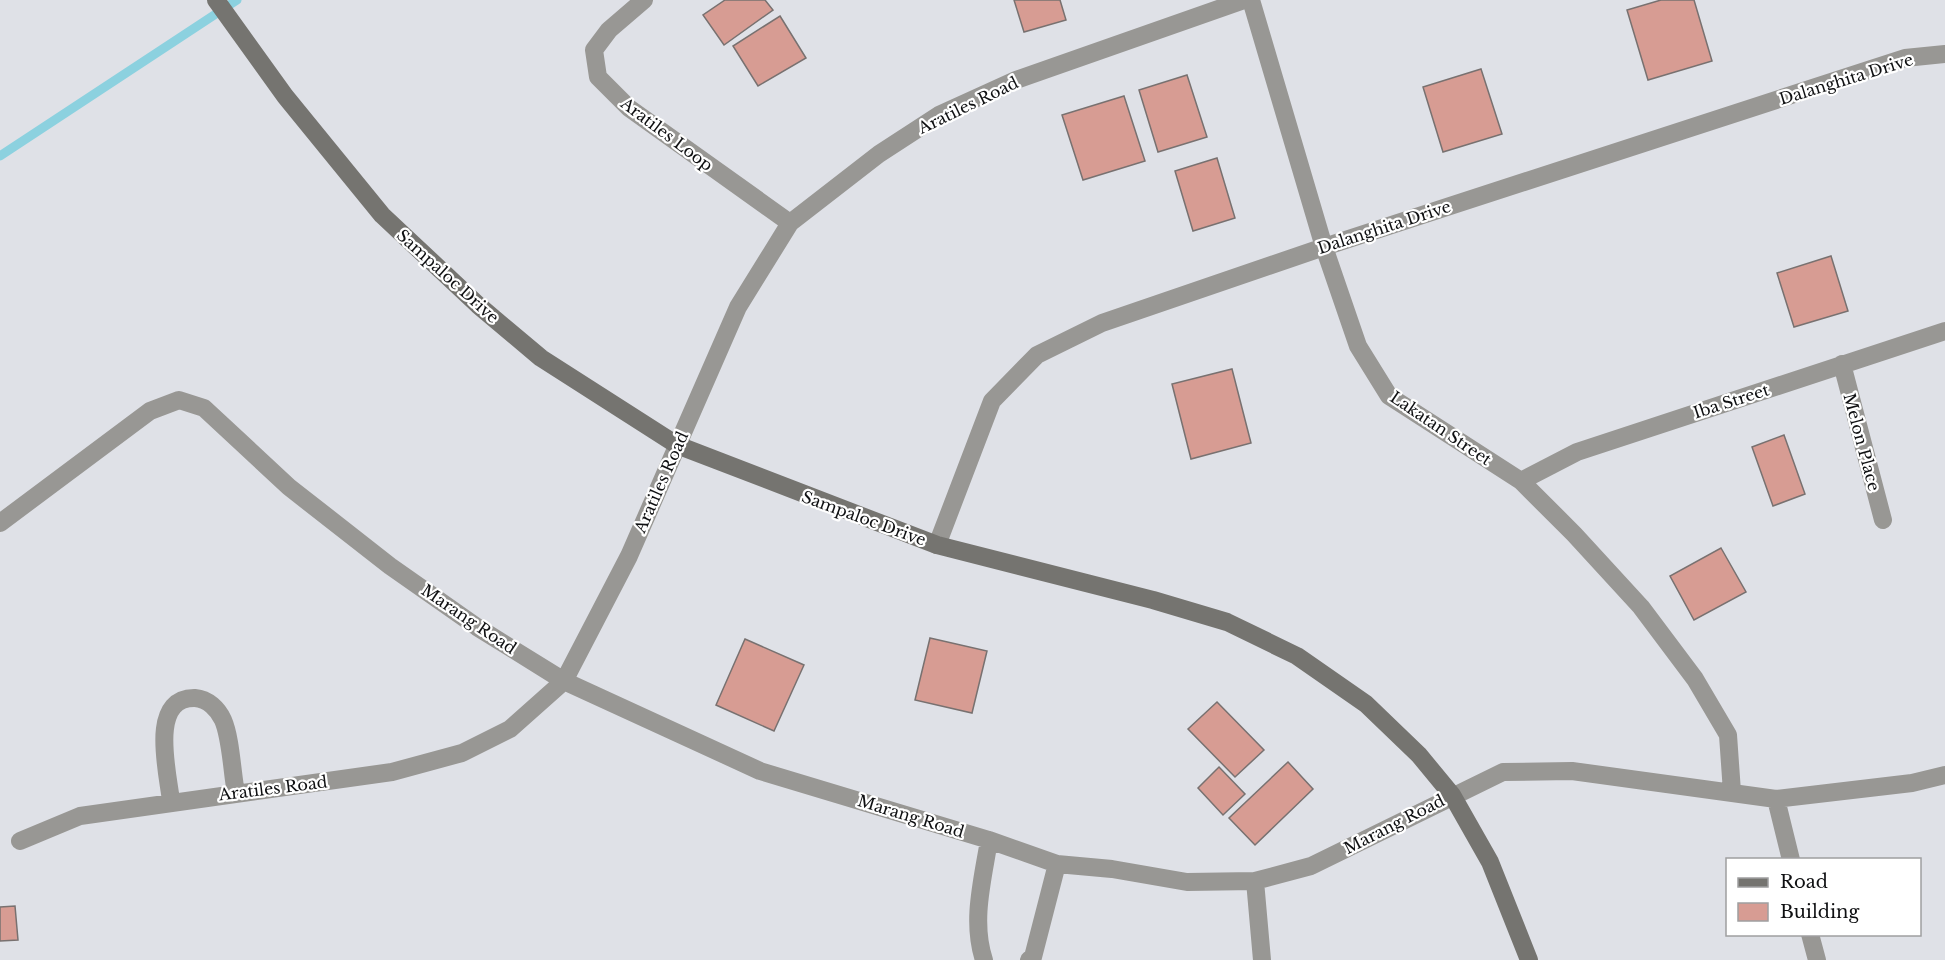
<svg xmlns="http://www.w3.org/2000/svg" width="1945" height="960" font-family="'Libre Baskerville',serif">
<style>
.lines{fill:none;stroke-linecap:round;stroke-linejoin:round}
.stream{stroke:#8cd1df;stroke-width:9}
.building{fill:#d79c93;stroke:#787170;stroke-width:1.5}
.street{stroke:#989794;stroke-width:18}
.secondary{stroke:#757470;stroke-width:18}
.labels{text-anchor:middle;stroke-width:4.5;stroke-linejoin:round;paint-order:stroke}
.street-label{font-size:16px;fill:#0f1012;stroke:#fff}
</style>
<rect width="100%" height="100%" fill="#dfe1e7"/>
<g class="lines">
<path class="stream" d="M 0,156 L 237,0"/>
</g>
<path class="building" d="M 725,0 L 765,0 L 773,10 L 724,45 L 703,15 Z
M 1014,0 L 1060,0 L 1066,20 L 1024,32 Z
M 1661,0 L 1694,0 L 1712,61 L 1648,80 L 1627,10 Z
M 780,16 L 806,58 L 758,86 L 733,46 Z
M 1481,69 L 1502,134 L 1443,152 L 1423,87 Z
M 1187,75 L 1207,137 L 1158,152 L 1139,90 Z
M 1124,96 L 1145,161 L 1083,180 L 1062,115 Z
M 1217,158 L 1235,218 L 1193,231 L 1175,171 Z
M 1831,256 L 1848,311 L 1794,327 L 1777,273 Z
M 1232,369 L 1251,443 L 1191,459 L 1172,384 Z
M 1784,435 L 1805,494 L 1773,506 L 1752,447 Z
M 1721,548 L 1746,592 L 1694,620 L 1670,576 Z
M 930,638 L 987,651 L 972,713 L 915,700 Z
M 745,639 L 804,665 L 774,731 L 716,705 Z
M 1217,702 L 1264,750 L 1235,777 L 1188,729 Z
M 1288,762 L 1313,789 L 1255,845 L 1229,818 Z
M 1219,767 L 1245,794 L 1223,815 L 1198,788 Z
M 15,906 L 18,940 L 0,941 L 0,907 Z"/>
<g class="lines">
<path class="street" d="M 644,0 L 609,30 L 594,50 L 598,77 L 629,108 L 790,223
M 1251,0 L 1324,247 L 1358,346 L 1389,396 L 1521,481 L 1574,534 L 1641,607 L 1695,679 L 1728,735 L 1732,792
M 1842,364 L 1883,520
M 1521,481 L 1577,452 L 1945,331
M 0,523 L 150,411 L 179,400 L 204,408 L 289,487 L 390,566 L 477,627 L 564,681 L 760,771 L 989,840 L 1057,864 L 1112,869 L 1187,882 L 1255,881 L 1311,866 L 1503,772 L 1572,771 L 1776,799 L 1912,783 L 1945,775
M 937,545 L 992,401 L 1037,355 L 1102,323 L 1324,247 L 1905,58 L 1945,54
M 1776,799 L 1791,860
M 171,801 C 168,773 148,697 195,698 C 208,699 218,709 223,720 C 231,738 232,773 236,793
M 20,841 L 80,816 L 392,772 L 462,753 L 510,729 L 564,681 L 629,556 L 738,307 L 790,223 L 879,154 L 939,115 L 1016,80 L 1244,0
M 1255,881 L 1262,960
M 1810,934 L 1817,960
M 984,960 C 971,921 983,879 989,840
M 1029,960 L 1033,957 L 1057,864"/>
<path class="secondary" d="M 216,0 L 285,96 L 382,215 L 478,305 L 541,358 L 677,445 L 937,545 L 1153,600 L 1227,622 L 1297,656 L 1366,704 L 1419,755 L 1452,795 L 1490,862 L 1529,960"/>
</g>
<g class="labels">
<g class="street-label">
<text transform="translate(1846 79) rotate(-17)" y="6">Dalanghita Drive</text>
<text transform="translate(968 105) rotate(-26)" y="6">Aratiles Road</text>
<text transform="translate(667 134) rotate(37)" y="6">Aratiles Loop</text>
<text transform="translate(1384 227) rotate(-18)" y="6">Dalanghita Drive</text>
<text transform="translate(448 276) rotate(42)" y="6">Sampaloc Drive</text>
<text transform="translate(1731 401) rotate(-18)" y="6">Iba Street</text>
<text transform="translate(1441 428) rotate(34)" y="6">Lakatan Street</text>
<text transform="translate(1862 442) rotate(75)" y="6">Melon Place</text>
<text transform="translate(661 482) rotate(-66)" y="6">Aratiles Road</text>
<text transform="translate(864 518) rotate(20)" y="6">Sampaloc Drive</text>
<text transform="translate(469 619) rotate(34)" y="6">Marang Road</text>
<text transform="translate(273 788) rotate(-7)" y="6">Aratiles Road</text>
<text transform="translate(911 816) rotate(17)" y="6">Marang Road</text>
<text transform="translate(1394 824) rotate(-27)" y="6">Marang Road</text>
</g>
</g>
<rect x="1726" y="858" width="195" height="78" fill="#ffffff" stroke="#9f9fa0" stroke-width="1.5"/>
<rect x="1738" y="878" width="30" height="9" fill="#757470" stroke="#9f9fa0" stroke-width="1.5"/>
<text x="1780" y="888" font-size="18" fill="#0f1012">Road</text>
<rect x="1738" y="903" width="30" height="18" fill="#d79c93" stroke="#9f9fa0" stroke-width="1.5"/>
<text x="1780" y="918" font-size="18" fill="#0f1012">Building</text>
</svg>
